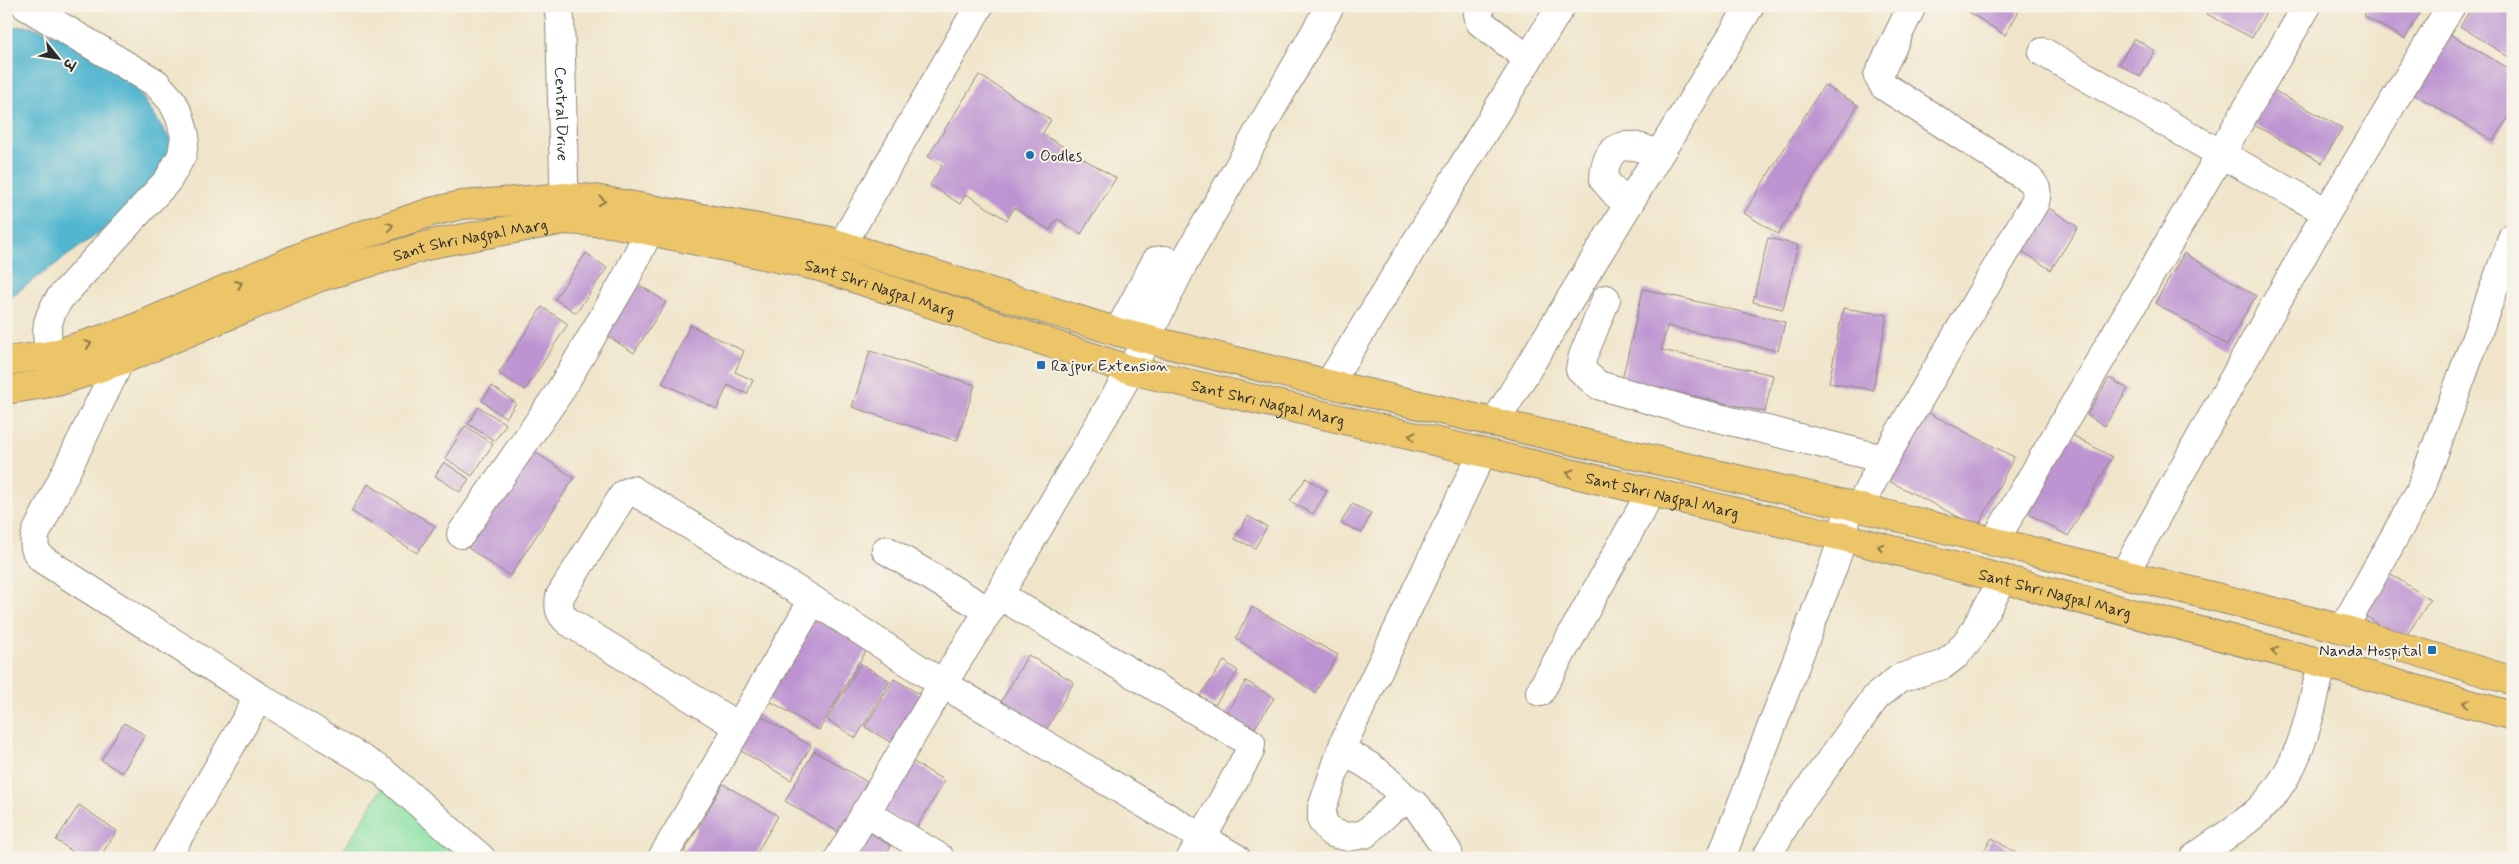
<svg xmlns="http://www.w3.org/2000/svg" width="2519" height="864" font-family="Mynerve,'Playpen Sans Deva',sans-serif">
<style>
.green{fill:#8ae1a5;stroke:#5a8668}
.water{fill:#51b6cf;stroke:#3e707d}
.building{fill:#bd94d1}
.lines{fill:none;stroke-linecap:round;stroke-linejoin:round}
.minor-casing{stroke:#8e887a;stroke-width:30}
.major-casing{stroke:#8e887a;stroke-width:30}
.minor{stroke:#fff;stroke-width:28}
.major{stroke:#ecc569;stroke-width:28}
.oneway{stroke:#8c784a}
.poi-dot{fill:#1f6fb2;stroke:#f7f3e8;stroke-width:2}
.labels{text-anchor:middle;stroke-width:4;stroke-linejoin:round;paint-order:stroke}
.street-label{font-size:16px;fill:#2b2b2b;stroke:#f7f3e8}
.poi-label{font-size:16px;fill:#2b2b2b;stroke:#f7f3e8;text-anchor:start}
</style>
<rect width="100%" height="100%" fill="#f7f3e8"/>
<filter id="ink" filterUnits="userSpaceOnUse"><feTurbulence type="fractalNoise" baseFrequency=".02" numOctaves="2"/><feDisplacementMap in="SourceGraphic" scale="10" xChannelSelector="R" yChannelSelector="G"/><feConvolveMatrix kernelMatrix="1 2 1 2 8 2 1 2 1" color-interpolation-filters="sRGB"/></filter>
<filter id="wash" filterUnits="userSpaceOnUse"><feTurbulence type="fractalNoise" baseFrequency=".0096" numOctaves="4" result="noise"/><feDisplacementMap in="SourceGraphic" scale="20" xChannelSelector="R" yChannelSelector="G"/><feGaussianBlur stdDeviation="1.12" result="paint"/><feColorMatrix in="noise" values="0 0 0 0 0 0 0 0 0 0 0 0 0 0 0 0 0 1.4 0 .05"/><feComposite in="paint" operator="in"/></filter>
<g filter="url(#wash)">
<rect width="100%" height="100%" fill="#f0e5ca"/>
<path class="green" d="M 387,780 L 470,858 L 339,858 Z"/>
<path class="water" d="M 29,26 L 114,54 L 189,168 L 6,300 L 6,27 Z"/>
<g id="blocks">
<path class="building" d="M 1966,6 L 2022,6 L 2005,35 L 1964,9 Z
M 2211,6 L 2255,6 L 2266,12 L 2252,38 L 2207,14 Z
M 2369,6 L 2424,6 L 2405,39 L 2364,16 Z
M 2473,6 L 2513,6 L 2513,60 L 2460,26 Z
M 2448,33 L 2513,71 L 2513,109 L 2494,141 L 2412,93 Z
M 2134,38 L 2155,51 L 2140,77 L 2119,64 Z
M 979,75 L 1051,120 L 1042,134 L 1116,178 L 1081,234 L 1057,219 L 1050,230 L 1014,208 L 1007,220 L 966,194 L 960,204 L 930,185 L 942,166 L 928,156 Z
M 1824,85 L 1858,105 L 1778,234 L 1744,213 Z
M 2266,86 L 2342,128 L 2322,163 L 2247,121 Z
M 2046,206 L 2078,227 L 2051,270 L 2019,249 Z
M 1768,238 L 1798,245 L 1783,309 L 1753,302 Z
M 586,253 L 607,268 L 576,313 L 555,299 Z
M 2184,253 L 2256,296 L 2227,345 L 2155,303 Z
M 632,280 L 666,302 L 634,353 L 600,331 Z
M 1643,289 L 1785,322 L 1778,351 L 1667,326 L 1661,350 L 1773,375 L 1765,412 L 1622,380 Z
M 542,307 L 568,324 L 525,390 L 499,373 Z
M 1843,308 L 1887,315 L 1873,390 L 1829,383 Z
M 690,325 L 744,351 L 735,372 L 753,380 L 747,394 L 728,385 L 717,409 L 662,383 Z
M 870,351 L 975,385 L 957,441 L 852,407 Z
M 2109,378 L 2128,389 L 2105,426 L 2087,415 Z
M 492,386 L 516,403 L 506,418 L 482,401 Z
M 479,407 L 506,424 L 495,441 L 468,424 Z
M 1921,409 L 2014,457 L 1978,527 L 1885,479 Z
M 465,426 L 493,444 L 472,476 L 445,458 Z
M 2069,433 L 2112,457 L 2068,536 L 2025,512 Z
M 532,450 L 574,478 L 510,576 L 468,548 Z
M 444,462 L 469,479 L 460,492 L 435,476 Z
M 1306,478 L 1327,491 L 1313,514 L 1290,501 Z
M 368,484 L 435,526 L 417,553 L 351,511 Z
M 1352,504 L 1371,513 L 1362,533 L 1341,523 Z
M 1248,516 L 1267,527 L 1255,548 L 1235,539 Z
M 2385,570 L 2430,600 L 2403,641 L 2359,611 Z
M 1252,607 L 1338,655 L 1315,693 L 1236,638 Z
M 816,612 L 870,644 L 819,730 L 765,698 Z
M 1028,655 L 1074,682 L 1044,734 L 998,707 Z
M 1224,661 L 1238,671 L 1214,706 L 1200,696 Z
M 861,664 L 890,681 L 856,738 L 827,720 Z
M 894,679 L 929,700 L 900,748 L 865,727 Z
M 1246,681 L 1274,698 L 1252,732 L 1225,715 Z
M 756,713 L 811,746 L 791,780 L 736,748 Z
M 124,723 L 145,735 L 122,773 L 101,760 Z
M 814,751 L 869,783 L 840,833 L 785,801 Z
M 907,758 L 945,781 L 915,830 L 877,807 Z
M 723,784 L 778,816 L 754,858 L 693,858 L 684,852 Z
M 79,805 L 117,831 L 99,858 L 82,858 L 56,840 Z
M 861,827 L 891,846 L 884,858 L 841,858 Z
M 1992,838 L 2024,858 L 1980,858 Z"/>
</g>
</g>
<g filter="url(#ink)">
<use href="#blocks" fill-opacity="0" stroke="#8e887a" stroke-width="1"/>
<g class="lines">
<defs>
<g id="minor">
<path d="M 26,6 L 156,83 L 172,101 L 180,117 L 185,136 L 182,155 L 168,180 L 60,298 C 38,329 49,344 56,378"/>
<path id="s1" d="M 558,6 L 560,19 L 565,219"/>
<path d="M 1481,6 L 1478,14 L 1480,22 L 1528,59"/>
<path d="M 2043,52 L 2219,153 L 2327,212"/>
<path d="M 1630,201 L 1617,195 L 1604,180 C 1605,142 1628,139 1658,155"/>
<path d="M 842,245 L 979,6"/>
<path d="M 1606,299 L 1583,356 L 1580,369 L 1598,385 L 1682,409 L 1884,459"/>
<path d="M 1118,332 L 1156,261 L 1165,260 L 1181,268"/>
<path d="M 120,361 L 36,533 C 33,545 34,550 42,559 L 259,697 L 382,771 L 481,858"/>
<path d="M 1329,384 L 1561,6"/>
<path d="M 1495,422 L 1750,6"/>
<path d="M 1859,508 L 1884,459 L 2035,202 C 2038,191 2037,187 2029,179 L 1884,86 L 1878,76 L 1912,6"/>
<path d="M 461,534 L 558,394 L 625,280 L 649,231"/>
<path d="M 1994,542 L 2307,6"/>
<path d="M 886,550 L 989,611"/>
<path d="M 2124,574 L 2327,212 L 2451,6"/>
<path d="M 999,595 L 1251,743 L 1250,751 L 1191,858"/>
<path d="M 2343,629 L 2420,491 L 2513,236"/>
<path d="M 1540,692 L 1651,492"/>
<path d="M 739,727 L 569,622 C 559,614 558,608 560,596 L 624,494 L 632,490 L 813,600"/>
<path d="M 1341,751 C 1373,765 1385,777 1408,801"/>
<path d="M 865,812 L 940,858"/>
<path d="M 1448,852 L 1417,806 L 1408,801 L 1392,808 L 1365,834 L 1348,837 L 1332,833 L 1322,821 L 1322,808 L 1345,740 L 1482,453"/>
<path d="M 166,858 L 259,697"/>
<path d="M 662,858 L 813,600 L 935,679 L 1236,858"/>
<path d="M 839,858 L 943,683 L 999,595 L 1131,370 L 1181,268 L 1330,6"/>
<path d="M 1721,858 L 1833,567 L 1843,537 L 1849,505"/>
<path d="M 1766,858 L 1792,813 L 1876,697 L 1900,678 L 1943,665 L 1956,655 L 1972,635 L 2003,579"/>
<path d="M 2194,858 C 2215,842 2240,828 2259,810 C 2301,770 2310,716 2322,663"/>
</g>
<g id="major">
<path d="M 6,361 L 51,355 L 128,331 L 309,253 L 431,212 L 462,205 L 566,197 L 594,199 L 826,240 L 1118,332 L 1329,384 L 1849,505 L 2343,629 L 2513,681"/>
<path id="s2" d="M 6,390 L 57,382 L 120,361 L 320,277 L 436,243 L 565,220 L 612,223 L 820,267 L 1131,370 L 1843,537 L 2322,663 L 2513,716"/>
</g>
</defs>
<use href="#minor" class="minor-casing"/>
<use href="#major" class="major-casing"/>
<use href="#minor" class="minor"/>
<use href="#major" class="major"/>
</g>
<defs><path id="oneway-chevron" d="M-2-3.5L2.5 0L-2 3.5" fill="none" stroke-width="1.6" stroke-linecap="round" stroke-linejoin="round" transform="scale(1.25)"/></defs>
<g class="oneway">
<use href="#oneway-chevron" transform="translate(602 201) rotate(9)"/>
<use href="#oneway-chevron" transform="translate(390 226) rotate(-19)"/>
<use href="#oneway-chevron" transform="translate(239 284) rotate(-24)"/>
<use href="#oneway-chevron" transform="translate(88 344) rotate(-18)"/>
<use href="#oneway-chevron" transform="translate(1412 436) rotate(-167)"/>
<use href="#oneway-chevron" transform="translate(1570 473) rotate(-167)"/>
<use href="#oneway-chevron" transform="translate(1881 547) rotate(-165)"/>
<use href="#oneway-chevron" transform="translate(2275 651) rotate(-165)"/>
<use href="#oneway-chevron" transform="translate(2466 703) rotate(-164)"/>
</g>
</g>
<g class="poi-dot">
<circle cx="1030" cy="155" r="5"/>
<rect x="1036" y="360" width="10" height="10" rx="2.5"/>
<rect x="2427" y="645" width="10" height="10" rx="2.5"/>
</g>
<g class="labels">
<g class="street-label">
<text dy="6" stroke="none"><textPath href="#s1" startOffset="108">Central Drive</textPath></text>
<text dy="6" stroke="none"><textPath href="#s2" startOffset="490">Sant Shri Nagpal Marg</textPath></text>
<text dy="6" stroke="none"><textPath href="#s2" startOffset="910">Sant Shri Nagpal Marg</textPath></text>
<text dy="6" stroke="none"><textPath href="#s2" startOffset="1315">Sant Shri Nagpal Marg</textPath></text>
<text dy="6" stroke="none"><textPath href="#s2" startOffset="1720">Sant Shri Nagpal Marg</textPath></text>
<text dy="6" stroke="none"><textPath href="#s2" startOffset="2125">Sant Shri Nagpal Marg</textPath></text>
</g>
<g class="poi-label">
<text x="1040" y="161">Oodles</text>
<text x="1051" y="371">Rajpur Extension</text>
<text x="2422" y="656" text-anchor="end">Nanda Hospital</text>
</g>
</g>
<rect width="2519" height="864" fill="none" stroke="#f7f3e8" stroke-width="25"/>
<g transform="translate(58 58) rotate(120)" stroke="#f7f3e8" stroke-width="4" paint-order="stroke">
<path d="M0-4L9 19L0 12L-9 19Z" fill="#2b2b2b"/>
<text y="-8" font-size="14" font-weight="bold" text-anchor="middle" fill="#2b2b2b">उ</text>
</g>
</svg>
